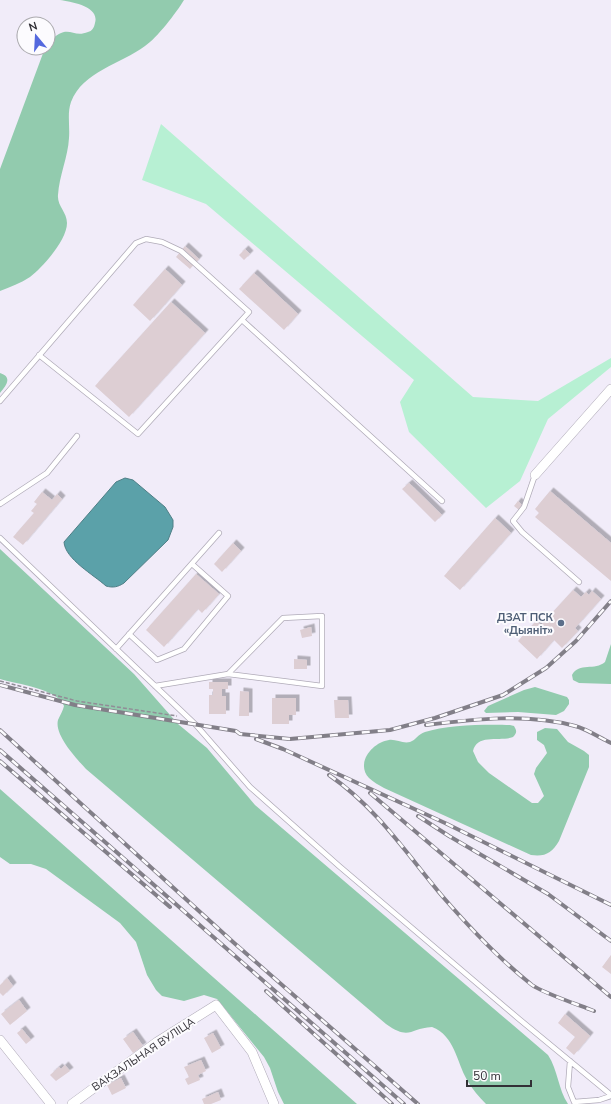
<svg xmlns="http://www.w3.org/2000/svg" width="611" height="1104" font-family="'Nunito Sans',sans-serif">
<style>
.green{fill:#b7f0d3}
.forest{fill:#92cbae}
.water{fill:#5ba1a9;stroke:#4f7f86}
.building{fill:#ddced3;filter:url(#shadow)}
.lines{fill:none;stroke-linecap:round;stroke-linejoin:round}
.lane-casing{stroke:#b0abb8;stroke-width:6}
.street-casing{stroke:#b0abb8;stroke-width:10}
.path{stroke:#918d97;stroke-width:1.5;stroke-dasharray:4 2;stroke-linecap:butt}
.lane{stroke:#fff;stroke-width:4.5}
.street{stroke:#fff;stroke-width:9}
.rail-casing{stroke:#827f88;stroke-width:4}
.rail{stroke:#fcfbfe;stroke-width:2.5;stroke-dasharray:8;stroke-linecap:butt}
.service-dot{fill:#5c6f8a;stroke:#fcfbfe;stroke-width:1.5}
.labels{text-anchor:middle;stroke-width:4;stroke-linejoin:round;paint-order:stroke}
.service-label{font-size:11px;font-weight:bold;fill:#4e5e75;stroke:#fcfbfe;text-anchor:end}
.street-label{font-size:11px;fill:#323036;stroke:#fcfbfe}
</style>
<defs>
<filter id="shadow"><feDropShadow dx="3.5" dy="-3.5" stdDeviation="0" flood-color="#0004"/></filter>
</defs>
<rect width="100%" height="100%" fill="#f1ecf9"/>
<path class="green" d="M 161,124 L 473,397 L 538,401 L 611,358 L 611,367 L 548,419 L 520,481 L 486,508 L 409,432 L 400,402 L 414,380 L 206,204 L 142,180 Z"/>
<path class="forest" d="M 60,0 L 184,0 C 176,13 157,38 145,46 C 121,64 83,71 71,102 C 67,113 70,126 69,138 C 68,157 59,176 58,195 C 57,206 67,212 67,223 C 67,240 43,267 30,277 C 21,283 10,287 0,291 L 0,169 L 45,48 L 48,48 L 48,43 C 69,21 71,39 88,32 C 92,31 94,28 95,23 C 100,6 71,2 60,0 Z
M 0,373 C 13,377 6,386 0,393 Z
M 0,549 L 134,674 L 178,724 L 207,748 L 255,805 L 548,1055 C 558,1070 558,1089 568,1104 L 486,1104 C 479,1097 472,1089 467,1080 C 456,1061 455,1036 432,1027 C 410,1028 410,1041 386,1024 L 86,769 C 77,759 54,735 58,720 C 60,715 63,711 64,706 C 58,689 17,684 0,679 Z
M 611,644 L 611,684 L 579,683 L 573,680 L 572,675 C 579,662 595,671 605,662 Z
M 535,687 L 567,697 L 569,700 L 569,704 L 564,711 L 556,715 L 518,712 L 486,713 L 484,711 L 488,706 L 524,690 Z
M 510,725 L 514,726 C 517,731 517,733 513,737 C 500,742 477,733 473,751 L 478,762 L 489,773 L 532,803 L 538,803 L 544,796 L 534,774 L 536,768 L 547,753 L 544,745 L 537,740 L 537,732 L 545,728 L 557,729 L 568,742 L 584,751 L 589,755 L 589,767 L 559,841 C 552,853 545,857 531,855 L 384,788 C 379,785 373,782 369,778 C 355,763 373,742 389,740 C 396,739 403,744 410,742 C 416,740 418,734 425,732 C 446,725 486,724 510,725 Z
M 0,789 L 357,1104 L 284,1104 L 278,1092 L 270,1068 L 264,1057 L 217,999 L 204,995 L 184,1001 L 162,996 L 156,990 L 147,975 L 136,942 L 120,923 L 46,869 L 31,864 L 10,864 L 0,857 Z"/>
<path class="water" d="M 125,478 L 133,480 L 165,507 L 173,520 L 173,527 L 168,540 L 124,583 C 118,587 113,588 106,586 C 94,575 65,559 64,542 L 116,482 Z"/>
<path class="building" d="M 185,246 L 199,259 L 190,269 L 176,257 Z
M 245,249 L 250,254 L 244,260 L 239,255 Z
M 165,269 L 182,285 L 150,321 L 133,305 Z
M 254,273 L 298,314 L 284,330 L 239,289 Z
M 171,302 L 205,333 L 129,417 L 95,386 Z
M 409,483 L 442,515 L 435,522 L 402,489 Z
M 550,491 L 611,543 L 611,581 L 535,517 L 539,513 L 535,509 Z
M 42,492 L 52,500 L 57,494 L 62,499 L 23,545 L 13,537 L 34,513 L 31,511 L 37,504 L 34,502 Z
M 518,501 L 522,505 L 519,510 L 514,506 Z
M 495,518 L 511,533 L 460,590 L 444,576 Z
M 233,543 L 241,551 L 222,572 L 214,564 Z
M 196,574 L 219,594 L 202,613 L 198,609 L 164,647 L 146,630 Z
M 573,590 L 581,597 L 586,592 L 589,595 L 592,591 L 601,599 L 575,628 L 578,631 L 562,648 L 554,640 L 537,659 L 518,641 L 536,621 L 541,625 Z
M 311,627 L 312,636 L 302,638 L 300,630 Z
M 294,659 L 307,660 L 307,669 L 294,669 Z
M 209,682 L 228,682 L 228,689 L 222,689 L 222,696 L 226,696 L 226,714 L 209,714 L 209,695 L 213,695 L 213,689 L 209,689 Z
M 240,691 L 249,692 L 249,716 L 239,716 Z
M 272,698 L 296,698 L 296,715 L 289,715 L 289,724 L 272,724 Z
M 334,700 L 348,700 L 349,718 L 335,718 Z
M 611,955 L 611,974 L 602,967 Z
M 7,978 L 13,986 L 3,996 L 0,993 L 0,985 Z
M 19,1000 L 27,1011 L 10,1025 L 1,1014 Z
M 565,1014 L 590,1036 L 574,1055 L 566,1048 L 575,1037 L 558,1023 Z
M 22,1029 L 31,1040 L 26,1044 L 17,1033 Z
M 133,1032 L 143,1046 L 133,1053 L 123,1039 Z
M 213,1033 L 221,1048 L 212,1053 L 204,1038 Z
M 201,1060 L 206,1071 L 198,1075 L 200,1080 L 188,1085 L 185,1079 L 189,1077 L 184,1067 Z
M 65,1065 L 70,1071 L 56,1081 L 50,1075 L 59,1067 L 61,1069 Z
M 121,1078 L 126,1088 L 112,1095 L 107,1085 Z
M 218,1092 L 221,1100 L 211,1104 L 204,1104 L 202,1099 Z"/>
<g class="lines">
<defs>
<path id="lane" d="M 242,320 L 442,501
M 0,401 L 136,243 L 146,239 L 162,242 L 181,251 L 249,312 L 138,434 L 39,355
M 535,475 L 524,507 L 513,521 L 522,532 L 579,582
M 0,504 L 47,473 L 77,436
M 0,538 L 196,725 L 250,787 L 339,866 L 519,1019 L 611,1095
M 129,634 L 157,660 L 184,649 L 228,596 L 192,564
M 116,649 L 219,533
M 155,686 L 228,674 L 322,686 L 322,616 L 283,618 L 228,674
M 570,1061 L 568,1087 L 574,1102 L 599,1100 L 611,1096"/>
<path id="street" d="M 535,475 L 611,389
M 0,1040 L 51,1104
M 72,1104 L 157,1042 L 216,1005 L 252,1052 L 274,1104"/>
</defs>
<use href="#lane" class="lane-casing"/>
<use href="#street" class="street-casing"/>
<path class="path" d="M 0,681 L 77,701 L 177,716"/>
<use href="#lane" class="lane"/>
<use href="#street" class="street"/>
<defs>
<path id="rail" d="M 0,685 L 75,705 L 236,731 L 240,734 L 290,739 L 390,730 L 435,718 L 503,695 L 546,668 L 576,641 L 611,601
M 426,725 C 475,719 527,713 575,726 C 587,729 600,738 611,743
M 0,730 L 233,942 L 418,1104
M 256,739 L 283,749 L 445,823 L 611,905
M 0,750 L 404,1104
M 0,761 L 170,907
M 329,775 C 377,808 406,853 443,897 C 470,928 499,959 532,985 C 543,993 579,1005 594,1011
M 370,793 L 611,997
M 418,816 L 449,836 L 548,894 L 611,941
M 266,991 L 392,1104"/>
</defs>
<use href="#rail" class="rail-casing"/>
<use href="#rail" class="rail"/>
</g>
<circle class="service-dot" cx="561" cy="623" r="4"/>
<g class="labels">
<g class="service-label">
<text x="553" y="621">ДЗАТ ПСК<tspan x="553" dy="13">«Дыяніт»</tspan></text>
</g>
<g class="street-label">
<text transform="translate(143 1054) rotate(-34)" y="4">ВАКЗАЛЬНАЯ ВУЛІЦА</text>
</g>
</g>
<g transform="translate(36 36) rotate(342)"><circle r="19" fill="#fcfbfe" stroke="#abaaae"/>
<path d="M0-3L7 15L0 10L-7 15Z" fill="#5468de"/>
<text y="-6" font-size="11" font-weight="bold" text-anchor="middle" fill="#323036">N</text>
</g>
<path d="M467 1080v6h64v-6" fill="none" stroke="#323036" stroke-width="2"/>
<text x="473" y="1080" font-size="12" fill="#323036" stroke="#fcfbfe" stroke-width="3" paint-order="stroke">50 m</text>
</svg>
